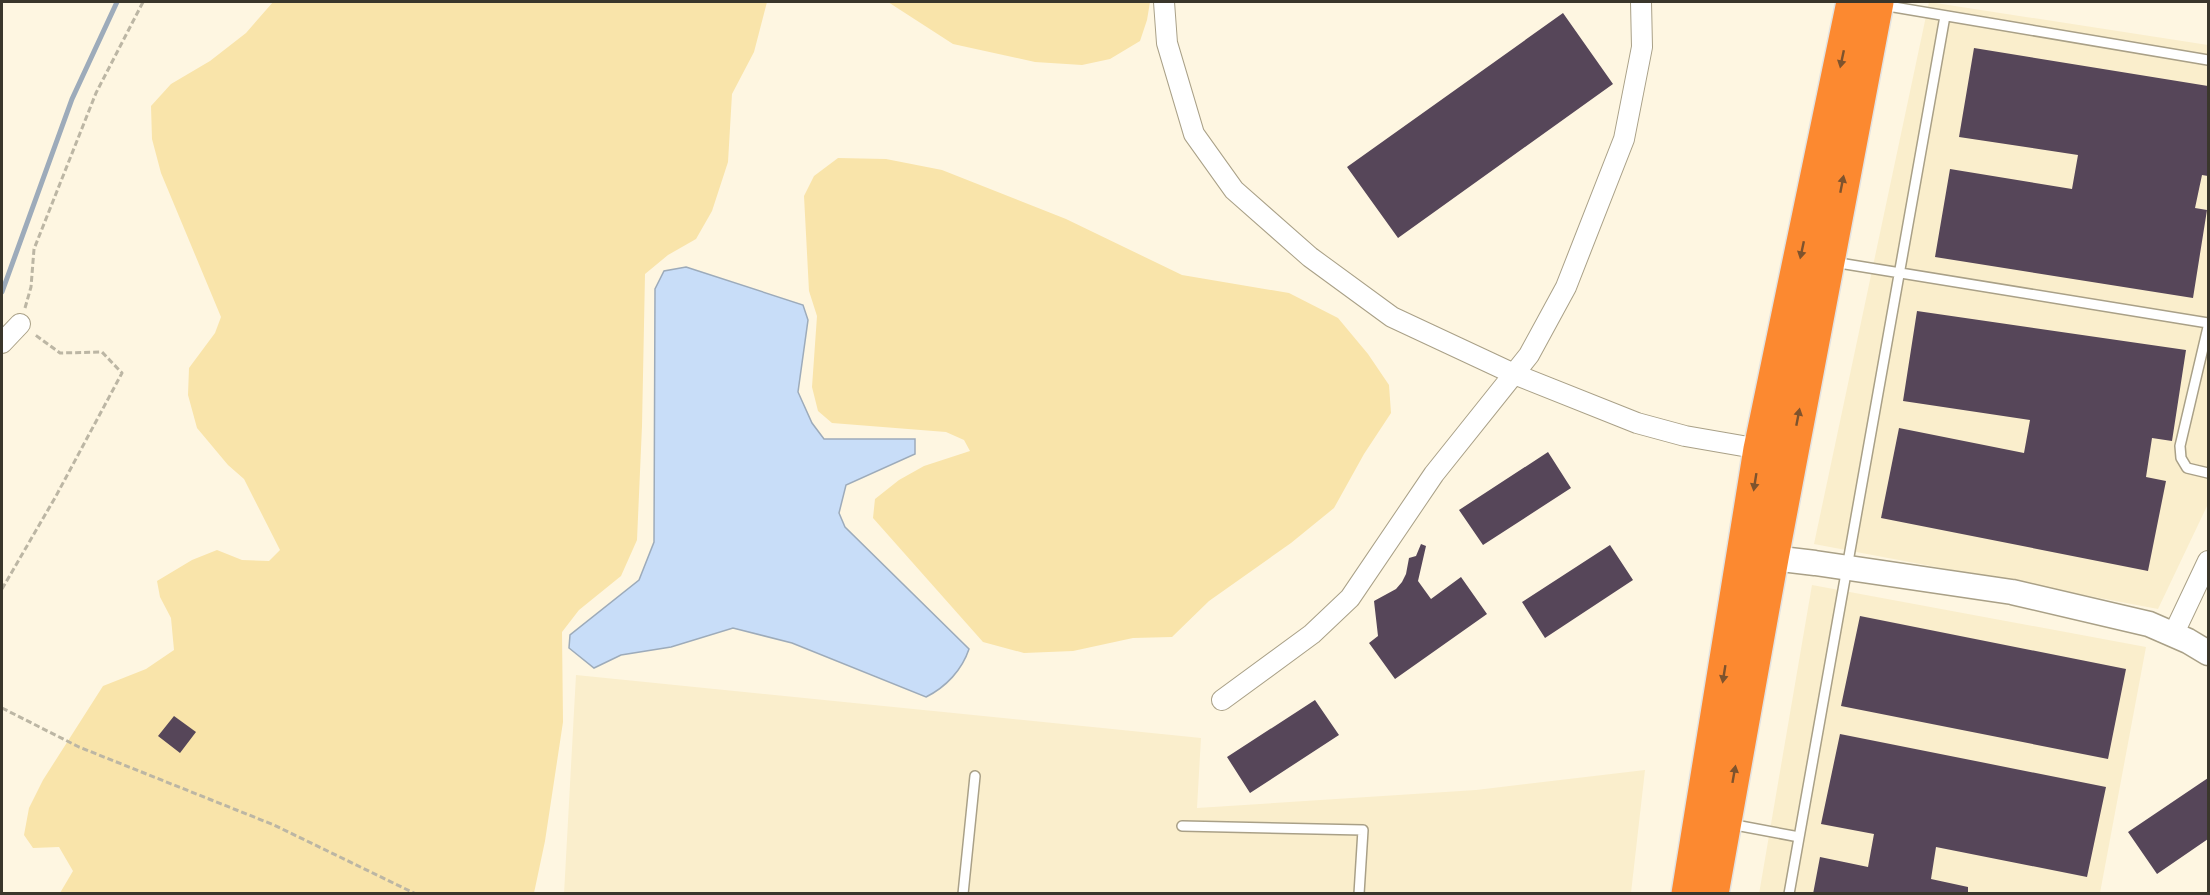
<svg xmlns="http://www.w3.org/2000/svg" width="2210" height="895" font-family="Barlow,sans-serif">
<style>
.built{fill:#faeecc}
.green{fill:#f9e4aa}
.water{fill:#c8ddf8;stroke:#9dabba;stroke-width:1.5}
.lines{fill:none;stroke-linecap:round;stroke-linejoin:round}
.stream{stroke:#9dabba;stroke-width:5}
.building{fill:#564659}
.service-casing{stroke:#a9a087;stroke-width:12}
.minor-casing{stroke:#a9a087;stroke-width:22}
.tertiary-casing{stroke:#a9a087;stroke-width:27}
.motorway-casing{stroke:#e3e3e1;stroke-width:36}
.path{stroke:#bcb6a4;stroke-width:3;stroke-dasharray:6 3;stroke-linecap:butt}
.service{stroke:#fff;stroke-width:9}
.minor{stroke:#fff;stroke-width:20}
.tertiary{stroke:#fff;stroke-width:24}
.motorway{stroke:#fc8930;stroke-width:33}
.oneway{fill:#7e532d}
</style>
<rect width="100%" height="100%" fill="#fef6e1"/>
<path class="built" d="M 1929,2 L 2208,45 L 2208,504 L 2158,609 L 1814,544 Z
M 1812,585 L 2146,647 L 2100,893 L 1759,894 Z
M 576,675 L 1201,738 L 1197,808 L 1476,790 L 1645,770 L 1631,893 L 564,894 Z"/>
<path class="green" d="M 273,2 L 767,2 L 754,52 L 732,94 L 728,162 L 712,211 L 696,239 L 668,255 L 645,274 L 642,426 L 637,540 L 621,576 L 579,610 L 562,632 L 563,722 L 545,841 L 534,893 L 60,893 L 73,871 L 59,847 L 33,848 L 24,835 L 29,808 L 43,780 L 103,686 L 146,669 L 174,650 L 171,618 L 160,597 L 157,581 L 192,560 L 217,550 L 242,560 L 269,561 L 280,550 L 244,479 L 228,465 L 197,428 L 188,395 L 189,368 L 215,333 L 221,317 L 161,173 L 152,139 L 151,106 L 171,84 L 210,61 L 246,33 Z
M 888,2 L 1150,2 L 1147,20 L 1140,41 L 1110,59 L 1082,65 L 1035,62 L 953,44 Z
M 838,158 L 886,159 L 942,170 L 1066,219 L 1182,275 L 1289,293 L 1338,318 L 1368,354 L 1389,385 L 1391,413 L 1364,454 L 1334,508 L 1291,543 L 1209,601 L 1172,637 L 1133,638 L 1073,651 L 1024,653 L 983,642 L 873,518 L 875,499 L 899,480 L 924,466 L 970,451 L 964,440 L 946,432 L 832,423 L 818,411 L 812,387 L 817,316 L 809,291 L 804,196 L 814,176 Z"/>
<path class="water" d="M 686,267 L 803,305 L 808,320 L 798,392 L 812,423 L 824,439 L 915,439 L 915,454 L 846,485 L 839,513 L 845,527 L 969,649 C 962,670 946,687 926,697 L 792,643 L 733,628 L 671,647 L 621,655 L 594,668 L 569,648 L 570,635 L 639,580 L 654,542 L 655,289 L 664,271 Z"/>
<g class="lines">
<path class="stream" d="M 2,292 L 72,99 L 117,2"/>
</g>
<path class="building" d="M 1563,13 L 1613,84 L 1398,238 L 1347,167 Z
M 1974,48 L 2208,86 L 2208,176 L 2202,175 L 2195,208 L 2207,210 L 2193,298 L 1935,257 L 1950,169 L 2072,189 L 2078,155 L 1959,137 Z
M 1917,311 L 2186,350 L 2172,441 L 2152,438 L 2146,477 L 2166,481 L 2148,571 L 1881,518 L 1899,428 L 2024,453 L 2030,420 L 1903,401 Z
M 1548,452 L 1571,488 L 1483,545 L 1459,510 Z
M 1421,544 L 1426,546 L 1418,581 L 1431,599 L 1461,577 L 1487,614 L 1395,679 L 1369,643 L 1378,636 L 1374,601 L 1396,589 L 1402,582 L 1406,574 L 1409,558 L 1416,556 Z
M 1610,545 L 1633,580 L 1545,638 L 1522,602 Z
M 1860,616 L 2126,669 L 2108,759 L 1841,706 Z
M 1315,700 L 1339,735 L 1250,793 L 1227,757 Z
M 174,716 L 196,732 L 180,753 L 158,736 Z
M 1840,734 L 2106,787 L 2087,877 L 1936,847 L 1931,879 L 1968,887 L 1968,894 L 1813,894 L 1820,857 L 1868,867 L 1874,834 L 1821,824 Z
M 2208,778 L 2208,839 L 2157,874 L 2128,832 Z"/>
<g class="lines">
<defs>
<path id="service" d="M 1882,5 L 2208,60
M 1833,262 L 2208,323
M 2208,327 L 2180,446 L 2181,458 L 2187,468 L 2208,473
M 1730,824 L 1799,837
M 1182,826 L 1363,830 L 1359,894
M 963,894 L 975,776
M 1789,894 L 1945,16"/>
<path id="minor" d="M 1164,2 L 1167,43 L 1194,134 L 1234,190 L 1310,257 L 1392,317 L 1514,374 L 1637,423 L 1685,436 L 1760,449
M 2,343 L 20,324
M 2173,635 L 2208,561
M 1222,700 L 1312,634 L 1350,598 L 1434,474 L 1529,355 L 1566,287 L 1624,139 L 1642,47 L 1641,2"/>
<path id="tertiary" d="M 1772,558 L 1815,563 L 2012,592 L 2149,624 L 2188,641 L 2208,653"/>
<path id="motorway" d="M 1688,894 L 1760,449 L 1853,2
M 1712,894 L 1772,558 L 1877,2"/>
</defs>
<use href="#service" class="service-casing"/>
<use href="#minor" class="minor-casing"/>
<use href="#tertiary" class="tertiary-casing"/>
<use href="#motorway" class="motorway-casing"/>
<path class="path" d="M 25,308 L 31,287 L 34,249 L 96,93 L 143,2
M 2,589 L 56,496 L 122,373 L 102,352 L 60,353 L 34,334
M 2,708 L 79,747 L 274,825 L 416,894"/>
<use href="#service" class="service"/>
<use href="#minor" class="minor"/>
<use href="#tertiary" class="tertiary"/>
<use href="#motorway" class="motorway"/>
</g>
<defs><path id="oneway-solid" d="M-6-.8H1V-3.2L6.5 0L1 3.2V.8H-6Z" transform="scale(1.5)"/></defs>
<g class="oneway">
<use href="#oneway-solid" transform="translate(1842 59) rotate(102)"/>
<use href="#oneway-solid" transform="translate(1842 184) rotate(-79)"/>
<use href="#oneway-solid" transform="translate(1802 250) rotate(102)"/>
<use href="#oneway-solid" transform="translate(1798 417) rotate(-79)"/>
<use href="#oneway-solid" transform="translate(1755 482) rotate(99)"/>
<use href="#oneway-solid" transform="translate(1724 674) rotate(99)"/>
<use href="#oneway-solid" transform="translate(1734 774) rotate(-80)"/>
</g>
<rect width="2210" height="895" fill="none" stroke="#3a362b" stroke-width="6"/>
</svg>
